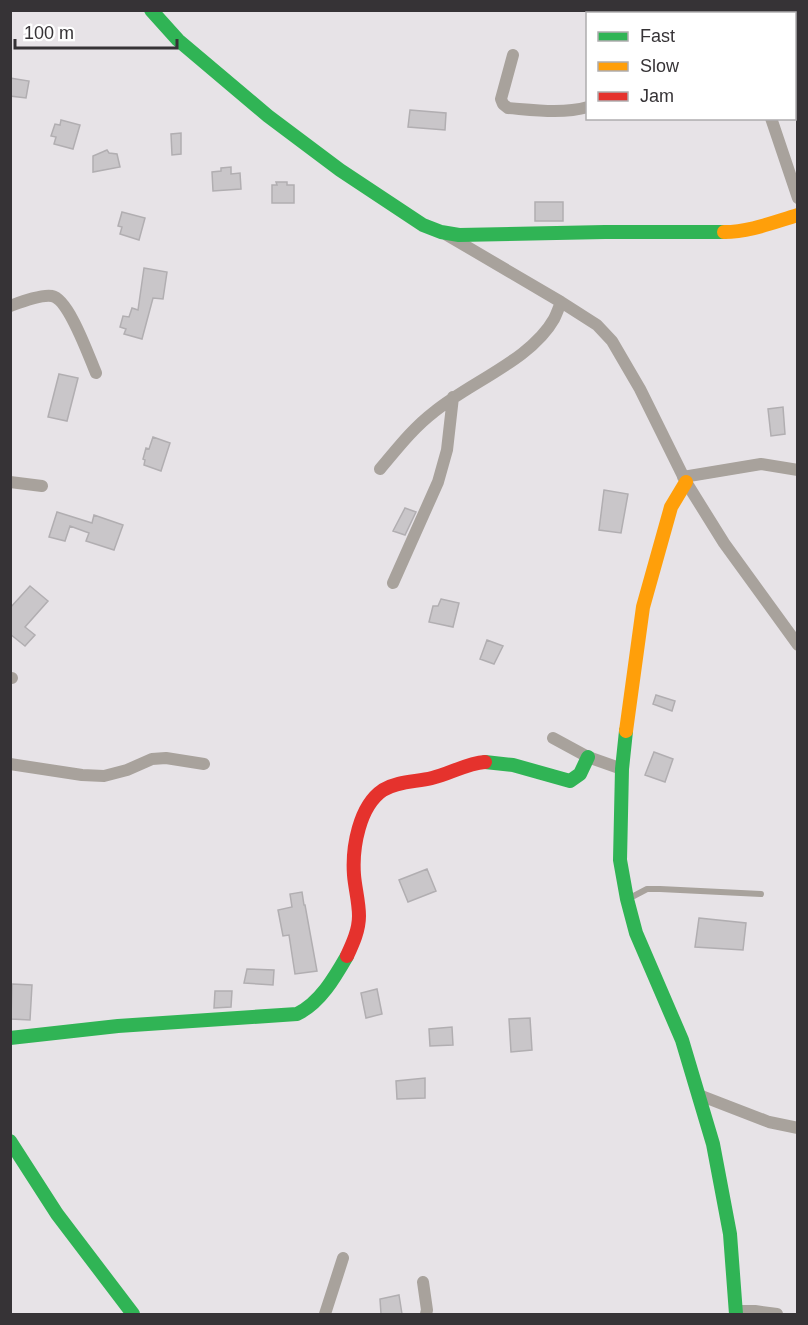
<svg xmlns="http://www.w3.org/2000/svg" width="808" height="1325" font-family="Helvetica,sans-serif">
<style>
.building{fill:#c9c6c9;stroke:#b1aeb1;stroke-width:1.5}
.lines{fill:none;stroke-linecap:round;stroke-linejoin:round}
.lane{stroke:#a8a29c;stroke-width:6}
.street{stroke:#a8a29c;stroke-width:12}
.fast{stroke:#30b455;stroke-width:14}
.slow{stroke:#ff9f0a;stroke-width:14}
.jam{stroke:#e5322d;stroke-width:14}
</style>
<rect width="100%" height="100%" fill="#e7e3e7"/>
<path class="building" d="M 10,78 L 29,81 L 26,98 L 10,96 Z
M 410,110 L 446,113 L 445,130 L 408,127 Z
M 61,120 L 80,125 L 73,149 L 54,144 L 56,137 L 51,136 L 55,124 L 60,125 Z
M 181,133 L 181,154 L 172,155 L 171,134 Z
M 107,150 L 109,153 L 117,154 L 120,167 L 93,172 L 93,156 Z
M 231,167 L 231,174 L 240,173 L 241,189 L 213,191 L 212,172 L 221,171 L 221,168 Z
M 276,182 L 287,182 L 287,185 L 294,185 L 294,203 L 272,203 L 272,185 L 277,185 Z
M 535,202 L 563,202 L 563,221 L 535,221 Z
M 122,212 L 145,218 L 139,240 L 120,234 L 122,227 L 118,226 Z
M 144,268 L 167,272 L 163,299 L 153,298 L 142,339 L 124,334 L 126,329 L 120,327 L 123,316 L 129,317 L 132,308 L 138,310 Z
M 59,374 L 78,378 L 67,421 L 48,417 Z
M 783,407 L 785,434 L 771,436 L 768,409 Z
M 153,437 L 170,443 L 161,471 L 144,465 L 145,460 L 143,459 L 146,448 L 149,449 Z
M 604,490 L 628,494 L 621,533 L 599,530 Z
M 405,508 L 416,512 L 405,535 L 393,531 Z
M 57,512 L 92,523 L 94,515 L 123,525 L 114,550 L 86,541 L 89,533 L 70,526 L 65,541 L 49,537 Z
M 30,586 L 48,601 L 25,627 L 35,635 L 25,646 L 10,634 L 10,608 Z
M 441,599 L 459,603 L 453,627 L 429,622 L 433,606 L 438,606 Z
M 487,640 L 503,646 L 494,664 L 480,659 Z
M 656,695 L 675,701 L 672,711 L 653,704 Z
M 654,752 L 673,759 L 665,782 L 645,775 Z
M 427,869 L 436,891 L 408,902 L 399,880 Z
M 302,892 L 304,905 L 305,905 L 317,971 L 295,974 L 289,935 L 283,936 L 278,910 L 292,907 L 290,894 Z
M 699,918 L 746,923 L 743,950 L 695,947 Z
M 247,969 L 274,970 L 273,985 L 244,983 Z
M 12,984 L 32,985 L 30,1020 L 11,1019 Z
M 377,989 L 382,1014 L 366,1018 L 361,993 Z
M 215,991 L 232,991 L 231,1007 L 214,1008 Z
M 530,1018 L 532,1050 L 511,1052 L 509,1019 Z
M 452,1027 L 453,1045 L 430,1046 L 429,1029 Z
M 425,1078 L 425,1098 L 397,1099 L 396,1081 Z
M 399,1295 L 402,1314 L 381,1314 L 380,1299 Z"/>
<g class="lines">
<path class="lane" d="M 628,899 L 647,889 L 660,889 L 761,894"/>
<path class="street" d="M 642,10 L 642,14
M 729,10 L 730,14
M 513,55 L 501,99 L 503,104 L 508,108 C 534,110 563,114 588,107
M 794,69 L 798,68
M 771,118 L 798,198
M 447,235 L 561,302 L 597,325 L 612,341 L 640,389 L 686,482 L 724,543 L 798,645
M 10,306 C 21,302 42,294 52,296 C 69,299 89,357 96,373
M 380,469 C 397,449 413,428 434,412 C 470,382 531,360 554,319 C 557,313 559,307 561,302
M 683,477 L 761,464 L 798,470
M 10,482 L 42,486
M 393,583 L 438,482 L 447,450 L 453,397
M 10,678 L 12,678
M 553,738 L 588,757 L 622,769
M 10,764 L 82,775 L 104,776 L 127,770 L 152,759 L 166,758 L 204,764
M 699,1095 L 769,1122 L 798,1128
M 423,1282 L 427,1310 L 426,1314
M 736,1311 L 755,1311 L 777,1314
M 325,1314 L 343,1258"/>
<path class="fast" d="M 151,10 L 178,40 L 268,116 L 340,170 L 423,225 L 441,232 L 459,235 L 605,232 L 724,232
M 626,731 L 622,769 L 620,860 L 627,899 L 636,933 L 682,1040 L 713,1144 L 730,1234 L 736,1314
M 485,762 L 513,765 L 570,781 L 580,774 L 588,757
M 10,1038 L 118,1026 L 297,1014 C 320,1003 335,977 347,956
M 10,1141 L 57,1214 L 133,1314"/>
<path class="slow" d="M 724,232 C 750,232 774,222 798,215
M 626,731 L 643,607 L 671,507 L 686,482"/>
<path class="jam" d="M 347,956 C 353,943 359,930 359,916 C 359,902 355,888 354,875 C 352,848 359,806 383,790 C 398,781 416,782 432,778 C 450,774 467,763 485,762"/>
</g>
<rect width="808" height="1325" fill="none" stroke="#363336" stroke-width="24"/>
<rect x="586" y="12" width="210" height="108" fill="#ffffff" stroke="#afadaf" stroke-width="1.5"/>
<rect x="598" y="32" width="30" height="9" fill="#30b455" stroke="#afadaf" stroke-width="1.5"/>
<text x="640" y="42" font-size="18" fill="#363336">Fast</text>
<rect x="598" y="62" width="30" height="9" fill="#ff9f0a" stroke="#afadaf" stroke-width="1.5"/>
<text x="640" y="72" font-size="18" fill="#363336">Slow</text>
<rect x="598" y="92" width="30" height="9" fill="#e5322d" stroke="#afadaf" stroke-width="1.5"/>
<text x="640" y="102" font-size="18" fill="#363336">Jam</text>
<path d="M15 39v9h162v-9" fill="none" stroke="#363336" stroke-width="3"/>
<text x="24" y="39" font-size="18" fill="#363336" stroke="#ffffff" stroke-width="4.5" paint-order="stroke">100 m</text>
</svg>
